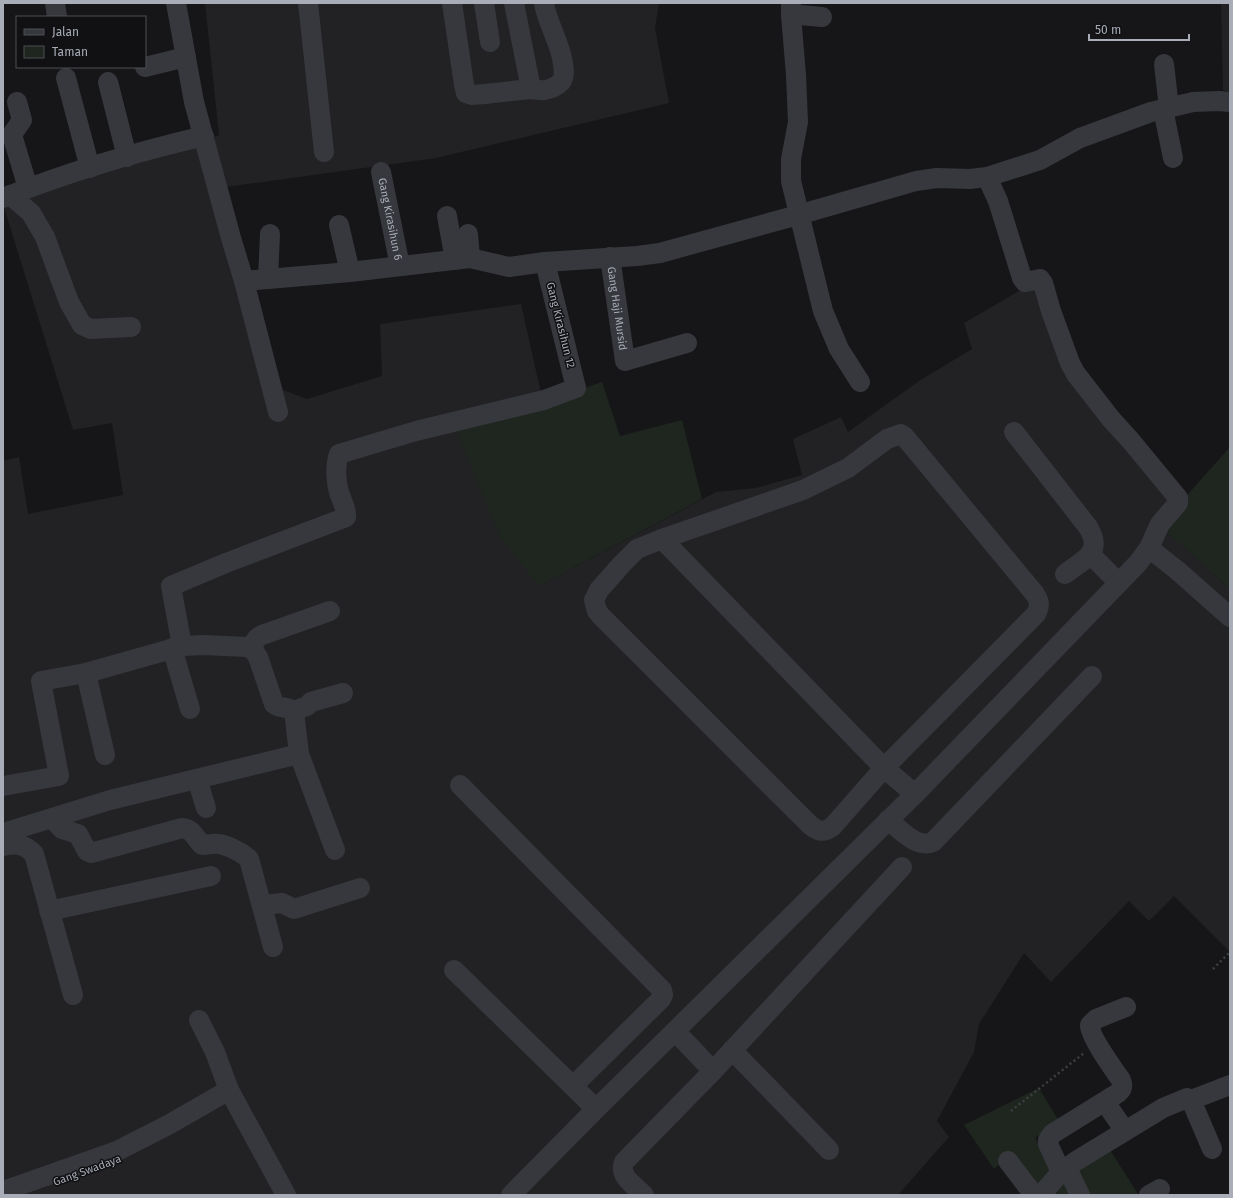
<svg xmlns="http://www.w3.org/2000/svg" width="1233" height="1198" font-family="'Fira Sans',sans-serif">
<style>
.built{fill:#222225}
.green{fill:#1e261f}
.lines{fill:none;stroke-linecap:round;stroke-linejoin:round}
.path{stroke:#3d3f44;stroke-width:2.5;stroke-dasharray:2 3;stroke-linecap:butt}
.minor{stroke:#37383d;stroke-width:20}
.labels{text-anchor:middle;stroke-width:3;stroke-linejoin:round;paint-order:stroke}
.street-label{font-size:11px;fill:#a8adb8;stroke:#111113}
</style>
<rect width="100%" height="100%" fill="#161618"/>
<path class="built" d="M 205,3 L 659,3 L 655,28 L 669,103 L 436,158 L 226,187 L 267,384 L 307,399 L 382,376 L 380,324 L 521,304 L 543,402 L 539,586 L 716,492 L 756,488 L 802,475 L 793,439 L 841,417 L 848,432 L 919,381 L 972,349 L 964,323 L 1041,278 L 1067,367 L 1180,503 L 1158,523 L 1230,589 L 1230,952 L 1174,896 L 1149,921 L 1129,901 L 1051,982 L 1024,953 L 979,1024 L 974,1052 L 937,1121 L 949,1137 L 898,1195 L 3,1195 L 3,461 L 19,457 L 28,514 L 123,495 L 112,423 L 73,430 L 3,204 L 219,135 Z
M 1221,3 L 1230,3 L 1230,92 L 1223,90 Z"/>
<path class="green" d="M 602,382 L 620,436 L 682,420 L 702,499 L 539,586 L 500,537 L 454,425 L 543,402 Z
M 1230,447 L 1230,589 L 1157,523 L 1180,503 Z
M 1039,1088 L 1059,1121 L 1035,1138 L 1056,1172 L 1105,1142 L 1138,1194 L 1135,1195 L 1031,1195 L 1009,1156 L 994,1169 L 964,1125 Z"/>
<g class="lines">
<path class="path" d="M 1213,969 L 1230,952
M 1011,1111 L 1084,1053"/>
<g class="minor">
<path d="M 55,3 L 57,17"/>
<path d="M 176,3 L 194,102 L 231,238 L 244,281"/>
<path d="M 308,3 L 324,152"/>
<path d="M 452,3 L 464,85 L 466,93 L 472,95 C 491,94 510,91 530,89 C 535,89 540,91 545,90 C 551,89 557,86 561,82 C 566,76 563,65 562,58 C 558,39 547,22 544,3"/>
<path d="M 484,3 L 490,42"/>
<path d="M 514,3 L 531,89"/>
<path d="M 791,3 L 791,15 L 796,75 L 798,122 L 791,159 L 791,181 L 823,311 L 839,349 L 860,382"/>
<path d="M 791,16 L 800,15 L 822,17"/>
<path d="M 1164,64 L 1169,108"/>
<path d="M 145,67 L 186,57"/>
<path d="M 66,78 L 90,168"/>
<path d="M 108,82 L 127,157"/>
<path d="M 17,102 L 22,120 L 13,133 L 13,138 L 28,188"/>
<path d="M 1163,109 L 1173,158"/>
<path id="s1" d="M 381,172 L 400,266"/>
<path d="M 987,177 L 998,201 L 1022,278 L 1025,282 L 1040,279 L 1043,283 L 1051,311 L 1070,363 L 1076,374 L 1111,419 L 1131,441 L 1178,498 L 1178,503 L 1160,524 L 1149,548"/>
<path d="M 10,195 L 31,213 L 45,237 L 69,302 L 82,325 L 91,329 L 131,327"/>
<path d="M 3,198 C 68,172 136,152 204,136"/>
<path d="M 447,216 L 455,260"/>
<path d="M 339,225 L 350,272"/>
<path d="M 468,234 L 470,258"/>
<path id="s2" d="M 610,257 L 625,361 L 687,343"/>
<path d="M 268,279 L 270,234"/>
<path d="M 278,412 L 244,281 L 350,272 L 470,258 L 509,267 L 545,262 L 637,256 L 660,253 L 798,215 L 916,181 L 937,178 L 970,179 L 987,177 L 1040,160 L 1080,138 L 1151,112 L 1193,102 L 1219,101 L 1230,102"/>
<path d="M 1014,432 L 1088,527 C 1104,553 1084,559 1065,574"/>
<path d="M 901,434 L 904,436 L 1035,594 C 1040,602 1040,606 1036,614 L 884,768 L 833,826 C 824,833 819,832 810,825 L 601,616 L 597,611 L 594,600 L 599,590 L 622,564 L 637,549 L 662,539 L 803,490 L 848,468 L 887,439 Z"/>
<path d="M 662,539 L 884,768 L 915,794"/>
<path d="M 1090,554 L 1119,583"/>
<path d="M 182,646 L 171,586 L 226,563 L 344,518 L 346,517 C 347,508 341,500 339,492 C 336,482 335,465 339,454 L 416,431 L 544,400 L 576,388 L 545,262"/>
<path d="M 172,648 L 190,709"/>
<path d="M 253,650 C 254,643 254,639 262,635 L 330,611"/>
<path d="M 294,711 L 307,706 L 311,702 L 343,693"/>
<path d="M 105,755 L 86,673 L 182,646 L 203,645 L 247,647 L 253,650 L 258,657 L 274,704 C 279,709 288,706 294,711 L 299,754 L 335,850"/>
<path d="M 197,779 L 206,808"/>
<path d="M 460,785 L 662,990 L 663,995 L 661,999 L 573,1086"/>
<path d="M 3,786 L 59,776 L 41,681 L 86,673"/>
<path d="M 52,818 L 110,800 L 299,754"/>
<path d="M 888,820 C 900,829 916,849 933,842 L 1092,676"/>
<path d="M 3,833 L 52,818 L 62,829 L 78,834 L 87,851 L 91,853 L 182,828 C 193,829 195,838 202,845 C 208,845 213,843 219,844 C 227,845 243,853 249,859 L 273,947"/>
<path d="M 3,846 C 16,843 25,844 34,854 L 73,995"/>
<path d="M 262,905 L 282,903 L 294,909 L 360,888"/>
<path d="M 49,911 L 211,876"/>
<path d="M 454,970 L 596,1109"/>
<path d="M 1126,1007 L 1096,1019 L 1090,1025 C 1089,1035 1114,1070 1121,1080 C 1123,1085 1123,1089 1118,1093 L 1052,1134 L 1048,1140 L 1048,1144 L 1061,1172 L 1076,1161 L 1163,1108 L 1187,1098 L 1191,1100 L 1212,1149"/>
<path d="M 199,1020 L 215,1052 L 229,1090 L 286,1195"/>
<path d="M 675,1031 L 713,1071"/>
<path d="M 732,1050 L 829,1150"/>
<path d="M 1191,1100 L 1230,1085"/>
<path d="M 1105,1102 L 1125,1131"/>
<path d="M 1008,1161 L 1034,1195"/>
<path d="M 1067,1168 L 1080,1195"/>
<path d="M 3,1191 L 117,1151 L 168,1125 L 229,1090"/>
<path d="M 511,1195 L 596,1109 L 915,794 L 1138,563 L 1149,548 L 1178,571 L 1230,617"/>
<path d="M 644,1195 C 635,1186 618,1176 624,1162 L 713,1071 L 902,867"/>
<path d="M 1041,1195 L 1061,1172"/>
<path d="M 1149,1195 L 1160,1189"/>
</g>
</g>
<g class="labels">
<g class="street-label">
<text dy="4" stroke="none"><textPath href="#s1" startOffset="48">Gang Kirasihun 6</textPath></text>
<text dy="4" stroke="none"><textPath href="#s2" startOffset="52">Gang Haji Mursid</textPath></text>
<text transform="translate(561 325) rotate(76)" y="4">Gang Kirasihun 12</text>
<text transform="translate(87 1170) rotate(-20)" y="4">Gang Swadaya</text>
</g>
</g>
<rect width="1233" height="1198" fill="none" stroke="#a8adb8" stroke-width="8"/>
<rect x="16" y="16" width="130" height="52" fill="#111113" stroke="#4d4f55"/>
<rect x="24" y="29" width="20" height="6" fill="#37383d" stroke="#4d4f55"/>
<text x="52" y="36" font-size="12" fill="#a8adb8">Jalan</text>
<rect x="24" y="46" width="20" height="12" fill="#1e261f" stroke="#4d4f55"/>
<text x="52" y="56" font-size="12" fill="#a8adb8">Taman</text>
<path d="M1089 34v6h100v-6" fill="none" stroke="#a8adb8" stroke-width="2"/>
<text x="1095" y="34" font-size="12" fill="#a8adb8" stroke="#111113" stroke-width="3" paint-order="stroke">50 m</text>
</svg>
